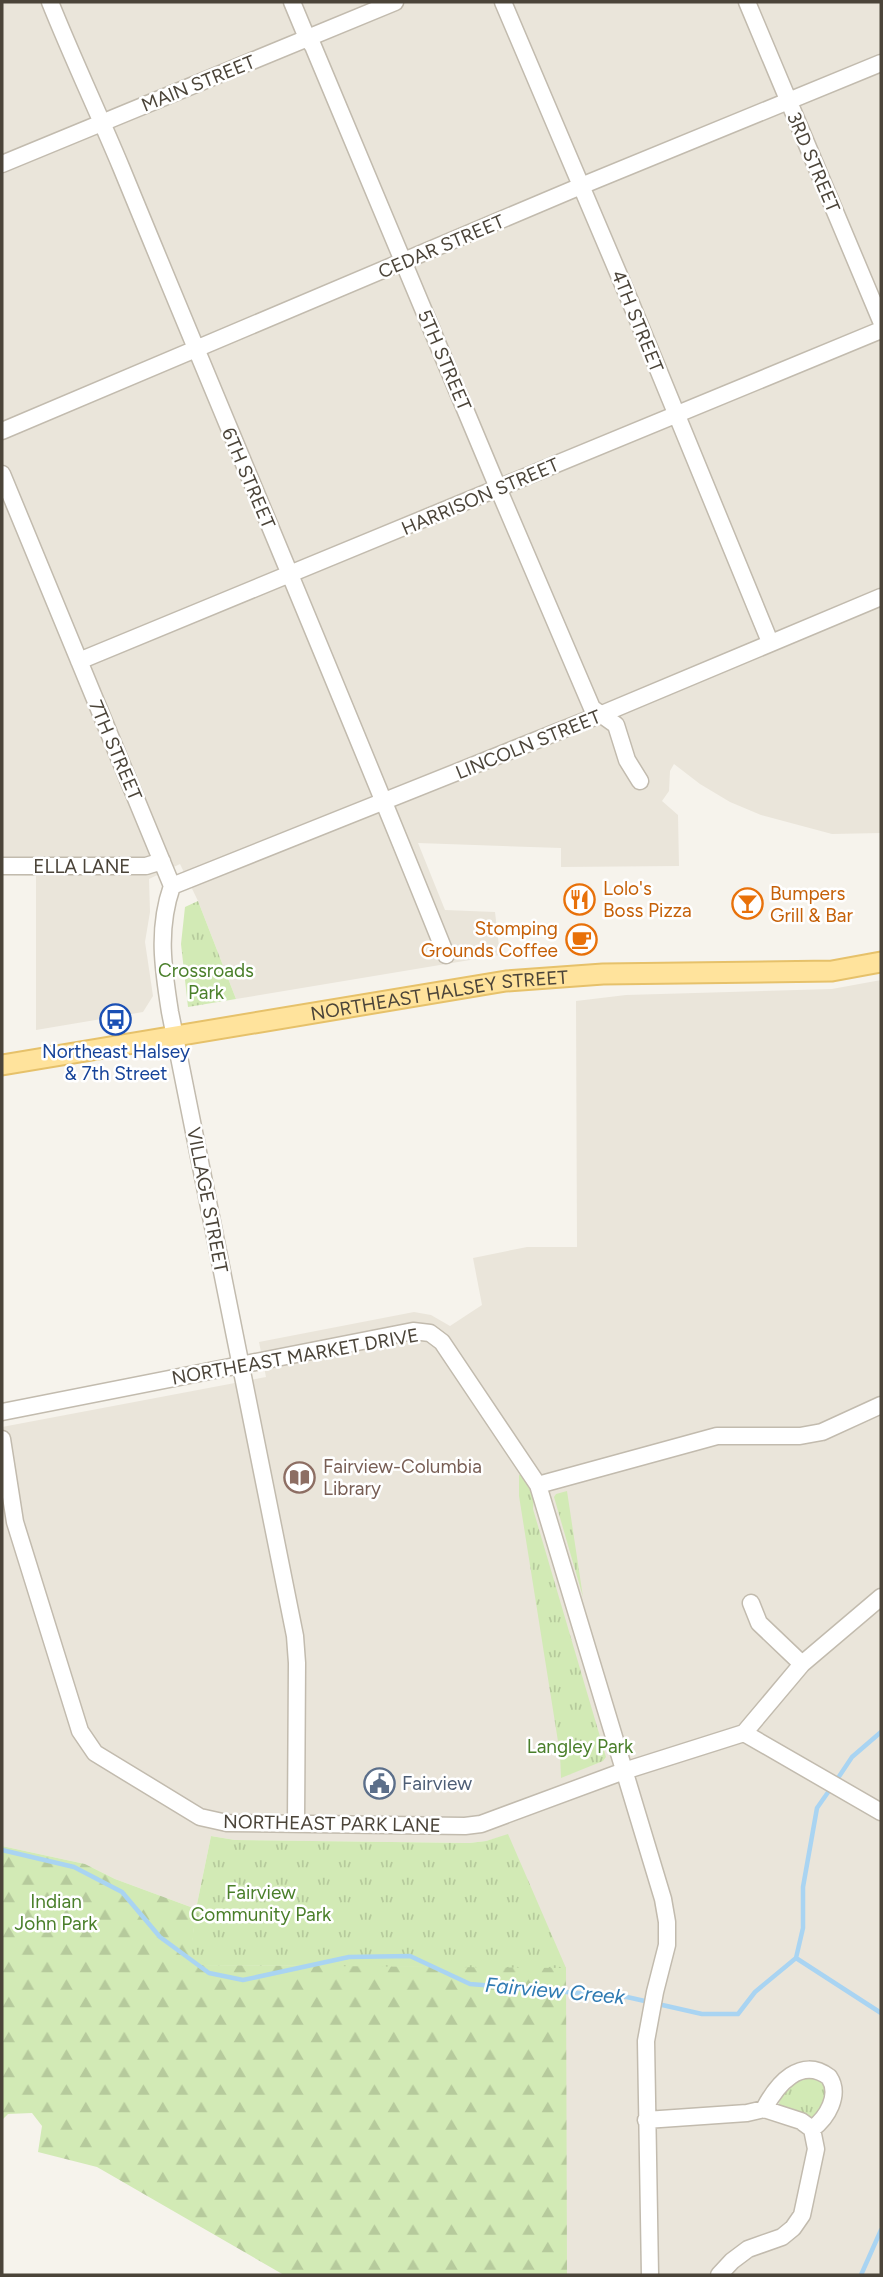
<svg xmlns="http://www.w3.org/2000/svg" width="883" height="2277" font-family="Figtree,sans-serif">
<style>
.residential{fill:#eae5da}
.forest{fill:url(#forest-firs)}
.park{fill:url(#park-tufts)}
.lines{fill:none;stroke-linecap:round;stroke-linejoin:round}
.stream{stroke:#a9d4f2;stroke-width:4.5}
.minor-casing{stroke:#c2bbae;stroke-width:19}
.major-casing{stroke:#e6c16a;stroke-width:23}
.minor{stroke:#fff;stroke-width:16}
.major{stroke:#ffe39c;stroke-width:19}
.labels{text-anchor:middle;stroke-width:5;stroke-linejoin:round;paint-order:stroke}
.street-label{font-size:19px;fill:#4b4439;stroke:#fff}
.food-label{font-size:19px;fill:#c56008;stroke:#fff;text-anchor:start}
.park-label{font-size:19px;fill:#4a7f2a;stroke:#fff}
.transit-label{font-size:19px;fill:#164399;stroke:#fff}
.education-label{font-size:19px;fill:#785e54;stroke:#fff;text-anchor:start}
.service-label{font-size:19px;fill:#4e5e75;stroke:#fff;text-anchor:start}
.water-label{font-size:21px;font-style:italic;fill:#2e7ab2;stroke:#fff}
</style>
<defs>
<pattern id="forest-firs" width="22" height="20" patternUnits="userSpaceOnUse" patternTransform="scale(1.75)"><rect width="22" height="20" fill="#d2eab5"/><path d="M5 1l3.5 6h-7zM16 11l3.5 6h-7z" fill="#b6ca9c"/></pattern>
<pattern id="park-tufts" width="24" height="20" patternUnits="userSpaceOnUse" patternTransform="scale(1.75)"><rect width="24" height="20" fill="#d2eab5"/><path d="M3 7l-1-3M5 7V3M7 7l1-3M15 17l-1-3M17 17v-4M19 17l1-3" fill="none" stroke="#b6ca9c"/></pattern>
</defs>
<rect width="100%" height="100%" fill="#f6f3ec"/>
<path class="residential" d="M 2,2 L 881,2 L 881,833 L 832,834 L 761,815 L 730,802 L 700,784 L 674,764 L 670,771 L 669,791 L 662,801 L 678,815 L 679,866 L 561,867 L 561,848 L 418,843 L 445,910 L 495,912 L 500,955 L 236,999 L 198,901 L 180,864 L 149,879 L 150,912 L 145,942 L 153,996 L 143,1012 L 36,1030 L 36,876 L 2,875 Z
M 881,980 L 881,2275 L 567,2275 L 508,1835 L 486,1841 L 469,1843 L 235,1840 L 211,1836 L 196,1909 L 115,1879 L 85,1864 L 2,1846 L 2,1427 L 266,1377 L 259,1342 L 414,1312 L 431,1315 L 450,1326 L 482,1305 L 473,1258 L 527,1247 L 577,1247 L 576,1001 L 626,995 L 832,989 Z"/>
<path class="forest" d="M 2,1846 L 85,1864 L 115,1879 L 196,1909 L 190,1965 L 566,1967 L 567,2275 L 284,2275 L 97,2167 L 38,2152 L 42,2126 L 32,2113 L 8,2114 L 2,2120 Z"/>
<path class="park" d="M 198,901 L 236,999 L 188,1007 L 181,944 L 185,907 Z
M 519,1475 L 522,1475 L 534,1497 L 533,1509 L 606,1757 L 603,1761 L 561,1778 L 560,1754 L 519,1496 Z
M 567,1491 L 583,1597 L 554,1497 L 556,1494 Z
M 508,1834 L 566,1968 L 189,1965 L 196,1909 L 211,1836 L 235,1840 L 469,1843 L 486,1841 Z
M 802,2076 L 827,2081 L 825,2112 L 814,2118 C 803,2113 787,2113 779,2104 L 781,2093 Z"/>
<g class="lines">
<path class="stream" d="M 836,1781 L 852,1757 L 881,1732
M 2,1850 L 74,1867 L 122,1892 L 160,1937 L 209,1973 L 243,1980 L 349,1957 L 410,1956 L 470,1984 L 627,1997 L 702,2014 L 738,2014 L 755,1992 L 796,1958 L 803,1928 L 803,1887 L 817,1808 L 831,1788
M 796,1958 L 881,2013
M 861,2275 L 881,2230"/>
<defs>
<path id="minor" d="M 50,2 C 72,57 98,112 121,167 C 229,430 340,691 446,955
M 292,2 L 307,38 L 313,46 L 498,488 L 592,708 L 616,725 L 627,760 L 640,781
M 503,2 L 630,301 L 770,642
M 747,2 L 881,321
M 2,164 L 395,2
M 2,431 L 581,186 L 881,63
M 2,474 L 172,886 C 157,929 163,968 170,1012 L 295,1636 L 297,1663 L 296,1823
M 79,661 L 881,330
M 2,866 L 146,866 L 162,861
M 172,886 L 602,714 L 881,597
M 2,1412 L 413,1331 L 430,1333 L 442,1342 L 538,1485 L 663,1899 L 667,1922 L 667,1945 L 655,1992 L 646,2041 L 650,2275
M 2,1439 L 15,1522 L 80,1731 L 95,1753 L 200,1817 L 227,1823 L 465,1826 L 481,1824 L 624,1771 L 744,1733 L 881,1812
M 538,1485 L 717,1436 L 800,1436 L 822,1432 L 881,1405
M 751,1603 L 759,1623 L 802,1664
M 744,1733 L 802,1664 L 881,1597
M 764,2109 C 777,2084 801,2056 829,2077 C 841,2095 827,2118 812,2129
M 646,2120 L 747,2113 L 764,2109 L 801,2121 L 812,2129 L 816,2149 L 802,2215 L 793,2228 L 782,2237 L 748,2249 L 732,2261 L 719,2275"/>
<g id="major">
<path id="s1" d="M 2,1065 L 506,981 L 603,974 L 832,971 L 881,962"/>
</g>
</defs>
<use href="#minor" class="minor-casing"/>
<use href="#major" class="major-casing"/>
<use href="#minor" class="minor"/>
<use href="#major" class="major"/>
</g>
<defs>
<symbol id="restaurant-ring" viewBox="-11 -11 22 22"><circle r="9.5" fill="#fff" stroke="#e8710a" stroke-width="1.5"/><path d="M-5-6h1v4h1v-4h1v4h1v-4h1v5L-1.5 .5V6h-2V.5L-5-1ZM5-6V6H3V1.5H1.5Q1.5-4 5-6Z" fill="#e8710a"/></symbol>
<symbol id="bar-ring" viewBox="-11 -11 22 22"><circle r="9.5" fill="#fff" stroke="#e8710a" stroke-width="1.5"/><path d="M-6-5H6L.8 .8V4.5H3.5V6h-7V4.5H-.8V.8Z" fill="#e8710a"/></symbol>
<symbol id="cafe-ring" viewBox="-11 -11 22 22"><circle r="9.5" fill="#fff" stroke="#e8710a" stroke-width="1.5"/><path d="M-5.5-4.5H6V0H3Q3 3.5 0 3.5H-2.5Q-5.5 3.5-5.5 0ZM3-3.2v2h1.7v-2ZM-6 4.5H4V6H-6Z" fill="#e8710a"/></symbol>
<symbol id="bus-ring" viewBox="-11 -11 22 22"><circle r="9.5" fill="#fff" stroke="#1a4fb4" stroke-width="1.5"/><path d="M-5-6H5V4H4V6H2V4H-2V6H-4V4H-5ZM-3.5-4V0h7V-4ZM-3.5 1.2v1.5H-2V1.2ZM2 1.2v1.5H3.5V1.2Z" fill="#1a4fb4"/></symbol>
<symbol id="library-ring" viewBox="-11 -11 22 22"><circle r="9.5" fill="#fff" stroke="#8d6e63" stroke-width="1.5"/><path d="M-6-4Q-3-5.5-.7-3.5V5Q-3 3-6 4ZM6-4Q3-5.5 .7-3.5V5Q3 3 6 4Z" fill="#8d6e63"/></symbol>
<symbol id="civic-ring" viewBox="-11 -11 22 22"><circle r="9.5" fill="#fff" stroke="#5c6f8a" stroke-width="1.5"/><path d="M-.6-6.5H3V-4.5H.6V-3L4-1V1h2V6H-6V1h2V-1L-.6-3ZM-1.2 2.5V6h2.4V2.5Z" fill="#5c6f8a"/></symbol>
</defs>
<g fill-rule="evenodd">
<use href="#restaurant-ring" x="562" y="882" width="35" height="35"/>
<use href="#bar-ring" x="730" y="886" width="35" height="35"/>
<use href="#cafe-ring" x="564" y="922" width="35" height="35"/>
<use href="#bus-ring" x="98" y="1002" width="35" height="35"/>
<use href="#library-ring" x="282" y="1460" width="35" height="35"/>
<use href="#civic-ring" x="362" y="1766" width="35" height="35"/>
</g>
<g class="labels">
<g class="street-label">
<text transform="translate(198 83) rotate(-22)" y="7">MAIN STREET</text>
<text transform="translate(814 162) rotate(67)" y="7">3RD STREET</text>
<text transform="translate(441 246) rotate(-23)" y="7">CEDAR STREET</text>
<text transform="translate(638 321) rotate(68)" y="7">4TH STREET</text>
<text transform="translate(445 360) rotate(67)" y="7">5TH STREET</text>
<text transform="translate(249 478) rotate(67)" y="7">6TH STREET</text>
<text transform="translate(480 496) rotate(-23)" y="7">HARRISON STREET</text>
<text transform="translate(528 744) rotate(-22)" y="7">LINCOLN STREET</text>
<text transform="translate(116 750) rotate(67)" y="7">7TH STREET</text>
<text x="82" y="873">ELLA LANE</text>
<text dy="7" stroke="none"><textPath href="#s1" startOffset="443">NORTHEAST HALSEY STREET</textPath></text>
<text transform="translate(208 1200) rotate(79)" y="7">VILLAGE STREET</text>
<text transform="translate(295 1356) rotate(-10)" y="7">NORTHEAST MARKET DRIVE</text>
<text transform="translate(332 1823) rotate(1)" y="7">NORTHEAST PARK LANE</text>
</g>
<g class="food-label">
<text x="603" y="895">Lolo's<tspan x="603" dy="22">Boss Pizza</tspan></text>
<text x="770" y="900">Bumpers<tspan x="770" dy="22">Grill &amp; Bar</tspan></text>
<text x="558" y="935" text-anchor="end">Stomping<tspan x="558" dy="22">Grounds Coffee</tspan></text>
</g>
<g class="park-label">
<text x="206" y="977">Crossroads<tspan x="206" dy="22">Park</tspan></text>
<text x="580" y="1753">Langley Park</text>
<text x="261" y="1899">Fairview<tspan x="261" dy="22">Community Park</tspan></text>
<text x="56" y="1908">Indian<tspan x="56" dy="22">John Park</tspan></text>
</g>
<g class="transit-label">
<text x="116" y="1058">Northeast Halsey<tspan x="116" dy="22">&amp; 7th Street</tspan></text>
</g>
<g class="education-label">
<text x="323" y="1473">Fairview-Columbia<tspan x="323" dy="22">Library</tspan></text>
</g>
<g class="service-label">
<text x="402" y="1790">Fairview</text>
</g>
<g class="water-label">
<text transform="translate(555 1991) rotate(5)" y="7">Fairview Creek</text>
</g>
</g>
<rect width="883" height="2277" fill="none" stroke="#4b4439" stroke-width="7"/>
</svg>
